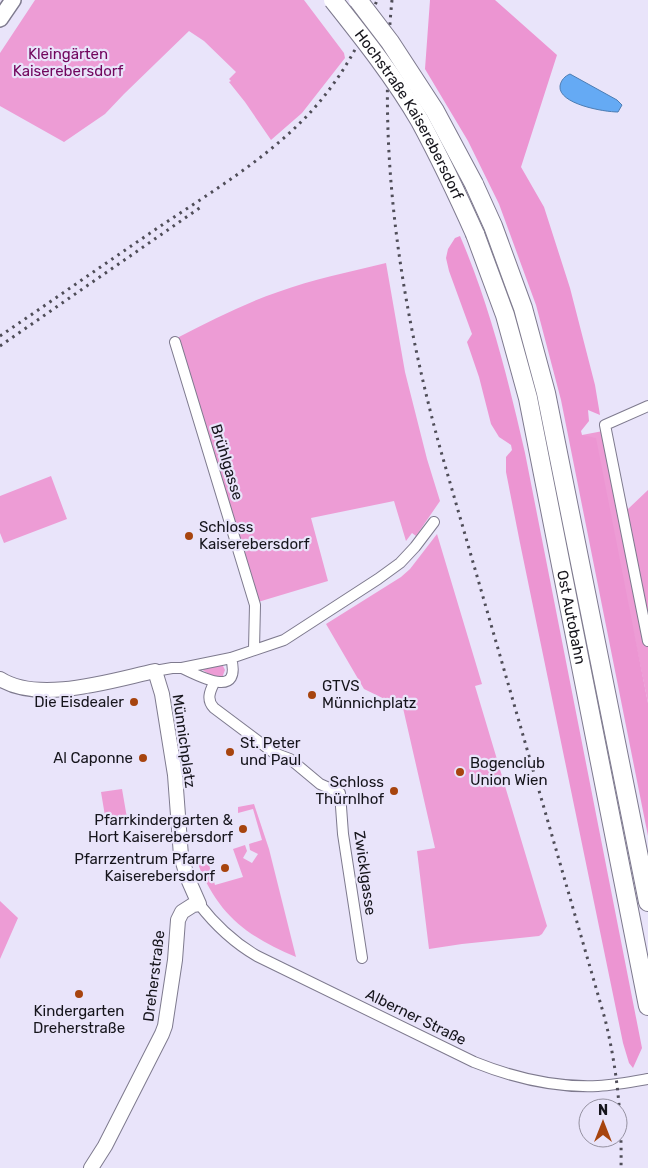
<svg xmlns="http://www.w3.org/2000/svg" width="648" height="1168" font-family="Rubik,sans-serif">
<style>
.green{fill:#ed9cd5}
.forest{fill:#ec95d2}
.water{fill:#65aaf4;stroke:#4d7db3}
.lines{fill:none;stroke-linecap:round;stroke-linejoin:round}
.street-casing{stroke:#7e7a8e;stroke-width:12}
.secondary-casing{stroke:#7e7a8e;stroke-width:16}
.primary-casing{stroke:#7e7a8e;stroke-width:18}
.highway-casing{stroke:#7e7a8e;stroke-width:20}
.street{stroke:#fff;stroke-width:10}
.secondary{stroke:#fff;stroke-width:14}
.primary{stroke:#fff;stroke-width:15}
.highway{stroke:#fff;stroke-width:18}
.rail{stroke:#4f4d58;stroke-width:3;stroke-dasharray:2.5 5;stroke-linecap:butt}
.highway-bridge-casing{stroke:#7e7a8e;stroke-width:20;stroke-linecap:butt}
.highway-bridge{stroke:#fff;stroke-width:18}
.poi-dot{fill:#a7440e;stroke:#e9e4fa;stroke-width:2}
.labels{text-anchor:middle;stroke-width:4.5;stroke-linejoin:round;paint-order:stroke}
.park-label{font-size:15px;fill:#71065d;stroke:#e9e4fa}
.street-label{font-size:15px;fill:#16151c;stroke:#e9e4fa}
.poi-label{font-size:15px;fill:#16151c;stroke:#e9e4fa;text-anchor:end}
</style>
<rect width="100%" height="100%" fill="#e9e4fa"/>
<path class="green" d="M 35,0 L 304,0 L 344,53 L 345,58 L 302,113 L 271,140 L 245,102 L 229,82 L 231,81 L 229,79 L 236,72 L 204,41 L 189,31 L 124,94 L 105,114 L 64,142 L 0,106 L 0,53 Z
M 386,263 L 405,372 L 427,459 L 440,501 L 416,536 L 412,533 L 406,541 L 394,501 L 311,518 L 328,581 L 258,602 L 177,338 C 210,321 243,304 278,292 C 313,279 350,272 386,263 Z
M 603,431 L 628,509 L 648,490 L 648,703 L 633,630 L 582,435 Z
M 51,476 L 67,519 L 4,543 L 0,533 L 0,496 Z
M 437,534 L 482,684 L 475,686 L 547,926 L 542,934 L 539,936 L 462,944 L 429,949 L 417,851 L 435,848 L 403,708 L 364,689 L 326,624 L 401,577 L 410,569 Z
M 218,664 L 223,666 L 225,670 L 222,678 L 215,678 L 201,669 Z
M 122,789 L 127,818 L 106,822 L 101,792 Z
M 254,804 L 269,849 L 296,957 C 248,937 218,915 198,864 L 198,862 L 207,858 L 215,885 L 243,877 L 233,849 L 245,845 L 247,851 L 243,858 L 252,863 L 258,854 L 250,850 L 249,844 L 262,840 L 253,809 L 238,813 L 238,807 Z
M 0,901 L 18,918 L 0,959 Z"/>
<path class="forest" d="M 430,0 L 495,0 L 557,55 L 521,167 L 544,207 L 570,288 L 595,385 L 600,415 L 588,410 L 589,421 L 581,431 L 582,435 L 596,438 L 648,703 L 648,836 L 561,400 L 536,305 L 499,204 L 468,141 L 425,69 Z
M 460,236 C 490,306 508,379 525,453 L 642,1048 L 633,1068 L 629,1063 L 623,1043 L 520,543 L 506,472 L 506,457 L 512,450 L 511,445 L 499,437 L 491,424 L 479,377 L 467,342 L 472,334 L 449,271 L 446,258 L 448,249 L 455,238 Z"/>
<path class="water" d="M 570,74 L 617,100 L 622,105 L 618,112 C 604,112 558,104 560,86 C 561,80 565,76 570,74 Z"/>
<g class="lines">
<defs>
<path id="street" d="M 175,342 L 255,605 L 254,649
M 648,406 L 605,425 L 648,641
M 182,668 C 199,676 242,700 231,658
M 155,671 L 172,668 L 182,668 L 231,658 L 284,640 L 378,579 L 400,563 L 415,547 L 434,522
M 214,683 C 210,691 206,700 214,708 L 274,753 L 290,759 L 320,784 L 340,793 L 343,834 L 362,958
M 199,904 C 216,926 233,942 257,956 L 474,1062 C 514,1078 555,1088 598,1086 C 615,1085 631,1082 648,1079"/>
<path id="secondary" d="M 0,679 C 39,704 113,680 155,671 L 162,694 L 175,775 L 181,856 L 188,879 L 199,904 L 193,905 L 182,912 L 178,920 L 175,960 L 165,1026 L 162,1034 L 105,1146 L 91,1168"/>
<path id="primary" d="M 0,19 L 13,0"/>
<g id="highway">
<path d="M 474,184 L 493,226 L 523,308 L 546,393 L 648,902"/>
<path id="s1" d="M 475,234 L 505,315 L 528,398 L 648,1006"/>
</g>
</defs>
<use href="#street" class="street-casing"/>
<use href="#secondary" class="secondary-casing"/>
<use href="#primary" class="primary-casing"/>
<use href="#highway" class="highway-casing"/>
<use href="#street" class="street"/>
<use href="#secondary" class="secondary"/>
<use href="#primary" class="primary"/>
<use href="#highway" class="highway"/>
<path class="rail" d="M 392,0 C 377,151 400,302 440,448 L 605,1019 C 617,1068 622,1117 621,1168
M 0,336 C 53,300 106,263 159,227 C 207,195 258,164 299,124 C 334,90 361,46 377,0
M 0,346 L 201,207"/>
<defs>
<g id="highway-bridge">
<path id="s2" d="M 333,0 C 364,39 395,78 420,121 C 440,158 458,196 475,234"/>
<path d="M 358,0 L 390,42 L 435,111 L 474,184"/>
</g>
</defs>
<use href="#highway-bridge" class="highway-bridge-casing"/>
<use href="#highway-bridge" class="highway-bridge"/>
</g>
<g class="poi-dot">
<circle cx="189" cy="536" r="5"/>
<circle cx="312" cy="695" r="5"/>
<circle cx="134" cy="702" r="5"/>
<circle cx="230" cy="752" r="5"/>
<circle cx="143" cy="758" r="5"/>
<circle cx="460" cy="772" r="5"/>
<circle cx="394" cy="791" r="5"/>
<circle cx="243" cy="829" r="5"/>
<circle cx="225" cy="868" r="5"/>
<circle cx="79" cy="994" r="5"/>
</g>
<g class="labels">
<g class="park-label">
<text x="68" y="59">Kleingärten<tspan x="68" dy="17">Kaiserebersdorf</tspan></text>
</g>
<g class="street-label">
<text dy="5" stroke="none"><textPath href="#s2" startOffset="138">Hochstraße Kaiserebersdorf</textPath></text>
<text transform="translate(227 462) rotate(73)" y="5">Brühlgasse</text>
<text dy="5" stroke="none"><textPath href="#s1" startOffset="396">Ost Autobahn</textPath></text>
<text transform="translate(184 741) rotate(82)" y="5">Münnichplatz</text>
<text transform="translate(365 873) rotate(82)" y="5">Zwicklgasse</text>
<text transform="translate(154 976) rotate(-83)" y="5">Dreherstraße</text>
<text transform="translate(416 1017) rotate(26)" y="5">Alberner Straße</text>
</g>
<g class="poi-label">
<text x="199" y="532" text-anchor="start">Schloss<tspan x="199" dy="17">Kaiserebersdorf</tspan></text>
<text x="322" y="691" text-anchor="start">GTVS<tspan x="322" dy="17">Münnichplatz</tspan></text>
<text x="124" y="707">Die Eisdealer</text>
<text x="240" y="748" text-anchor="start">St. Peter<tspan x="240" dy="17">und Paul</tspan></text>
<text x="133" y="763">Al Caponne</text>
<text x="470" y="768" text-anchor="start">Bogenclub<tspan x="470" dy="17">Union Wien</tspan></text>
<text x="384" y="787">Schloss<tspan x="384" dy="17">Thürnlhof</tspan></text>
<text x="233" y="825">Pfarrkindergarten &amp;<tspan x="233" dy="17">Hort Kaiserebersdorf</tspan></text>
<text x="215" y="864">Pfarrzentrum Pfarre<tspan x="215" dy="17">Kaiserebersdorf</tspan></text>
<text x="79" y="1016" text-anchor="middle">Kindergarten<tspan x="79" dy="17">Dreherstraße</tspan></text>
</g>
</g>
<g transform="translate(603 1123)"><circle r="24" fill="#e9e4fa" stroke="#9591a1"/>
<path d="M0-4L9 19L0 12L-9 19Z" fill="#a7440e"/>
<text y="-8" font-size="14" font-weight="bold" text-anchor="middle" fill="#16151c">N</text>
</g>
</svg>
